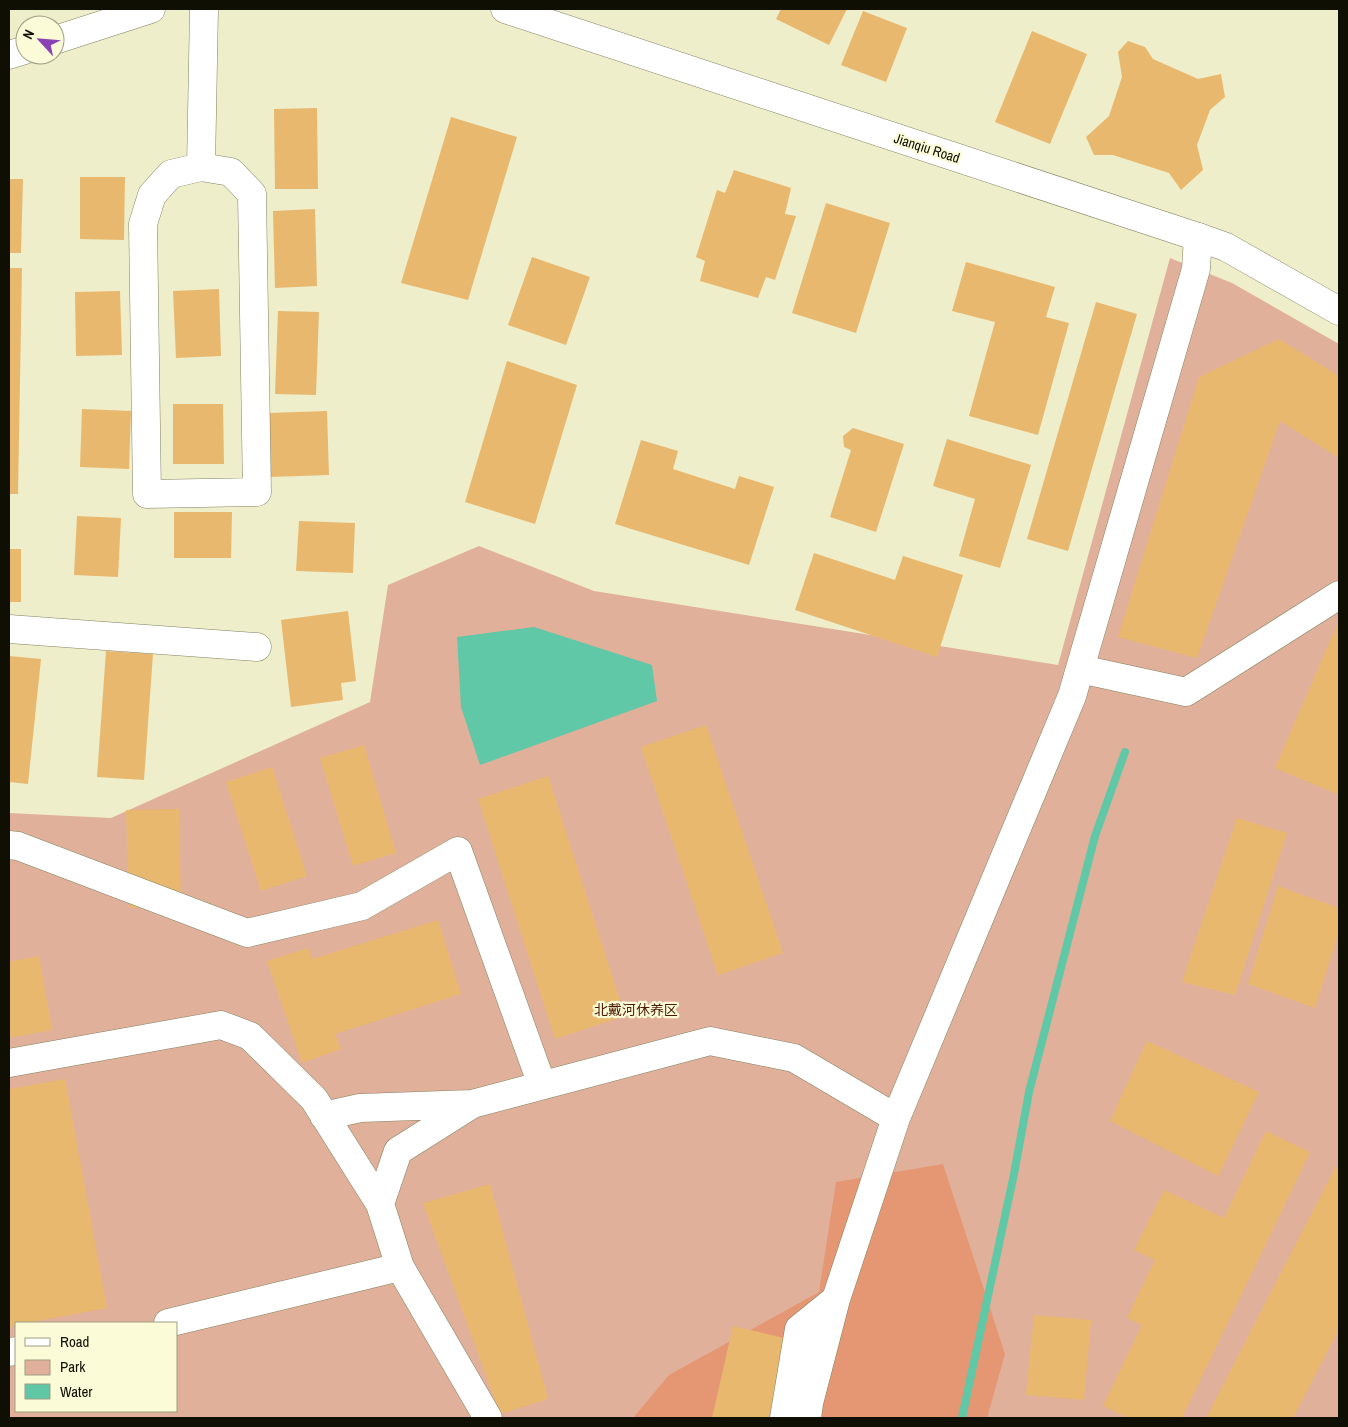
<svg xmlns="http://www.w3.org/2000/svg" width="1348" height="1427" font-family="'Archivo Narrow','Noto Sans SC',sans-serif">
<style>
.green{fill:#e1b09a;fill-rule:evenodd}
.forest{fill:#e59773}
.water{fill:#60c7a7}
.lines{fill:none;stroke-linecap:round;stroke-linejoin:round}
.stream{stroke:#60c7a7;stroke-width:8}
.building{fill:#e9b86f}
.minor-casing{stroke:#828261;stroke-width:29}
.major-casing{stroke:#828261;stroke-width:29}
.minor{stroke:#fff;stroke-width:28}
.major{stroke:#fff;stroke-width:28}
.labels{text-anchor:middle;stroke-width:4.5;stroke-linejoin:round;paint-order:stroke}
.street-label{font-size:14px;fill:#0f0f04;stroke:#fbfbd8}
.park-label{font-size:14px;fill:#4b1a01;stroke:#fbfbd8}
</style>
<rect width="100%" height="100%" fill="#eeeecb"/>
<path class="green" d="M 1170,258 L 1232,283 L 1339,344 L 1339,1418 L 9,1418 L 9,813 L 111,818 L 370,702 L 388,585 L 479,546 L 594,591 L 1058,665 ZM 16,1323 L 176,1323 L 176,1411 L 16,1411 Z"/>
<path class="forest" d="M 943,1164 L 1005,1354 L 987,1418 L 633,1418 L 669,1375 L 819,1292 L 836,1182 Z"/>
<path class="water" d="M 534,627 L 652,665 L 657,701 L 480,765 L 461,707 L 457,637 Z"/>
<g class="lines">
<path class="stream" d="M 962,1418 L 1014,1174 L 1029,1092 L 1095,836 L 1125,752"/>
</g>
<path class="building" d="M 781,9 L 847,9 L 829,45 L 776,19 Z
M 863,11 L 907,28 L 886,82 L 841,65 Z
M 1032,31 L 1087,54 L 1050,144 L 995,122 Z
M 1128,41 L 1145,47 L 1153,59 L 1198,79 L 1221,74 L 1225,97 L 1210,110 L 1197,145 L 1203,170 L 1181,190 L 1169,173 L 1113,155 L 1094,155 L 1086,137 L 1109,116 L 1122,77 L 1118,52 Z
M 317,108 L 318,189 L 275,189 L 274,109 Z
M 451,117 L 517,137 L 468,300 L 401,283 Z
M 734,170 L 791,188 L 785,214 L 796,216 L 775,280 L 766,277 L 758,298 L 700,281 L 705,261 L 696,257 L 717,190 L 725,193 Z
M 80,177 L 125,177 L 124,240 L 80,239 Z
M 9,179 L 23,179 L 21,253 L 9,253 Z
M 826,203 L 890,223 L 856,333 L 792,313 Z
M 315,209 L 317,286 L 275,288 L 273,211 Z
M 532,257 L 590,277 L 566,345 L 508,325 Z
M 966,262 L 1055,287 L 1046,317 L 1069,323 L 1038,435 L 969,416 L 995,322 L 952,311 Z
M 9,268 L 22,268 L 18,494 L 9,494 Z
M 219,289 L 221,356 L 176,358 L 173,291 Z
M 120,291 L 122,355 L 76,356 L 75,292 Z
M 1096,302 L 1137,314 L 1068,551 L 1027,539 Z
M 278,311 L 319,312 L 316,395 L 275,394 Z
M 1279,339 L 1339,376 L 1339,458 L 1280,421 L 1197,658 L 1118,637 L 1199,377 Z
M 507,361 L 577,385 L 535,524 L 465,502 Z
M 173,404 L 223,404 L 224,464 L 173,464 Z
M 82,409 L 131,411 L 129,469 L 80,467 Z
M 327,411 L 329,475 L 270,477 L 268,413 Z
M 853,428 L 904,444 L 876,532 L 830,517 L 851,450 L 844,447 L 843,436 Z
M 947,439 L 1031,465 L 1000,568 L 959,556 L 975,499 L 933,486 Z
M 641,440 L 678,451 L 673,469 L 735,489 L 739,476 L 774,487 L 749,565 L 615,524 Z
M 174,512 L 232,512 L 231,558 L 174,558 Z
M 77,516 L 121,518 L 118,577 L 74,575 Z
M 299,521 L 355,523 L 353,573 L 296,571 Z
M 9,549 L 21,549 L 21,602 L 9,602 Z
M 814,553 L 895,580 L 903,556 L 963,575 L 937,657 L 795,610 Z
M 348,611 L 356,681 L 341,683 L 343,700 L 291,707 L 281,620 Z
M 1337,625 L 1339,626 L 1339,789 L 1337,794 L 1275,768 Z
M 106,651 L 153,654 L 144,780 L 97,777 Z
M 9,656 L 41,659 L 28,784 L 9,782 Z
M 706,725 L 783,953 L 718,975 L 641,747 Z
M 364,745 L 396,853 L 353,866 L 320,758 Z
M 272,767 L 307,876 L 261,891 L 226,782 Z
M 548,776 L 625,1016 L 555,1039 L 478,799 Z
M 179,809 L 181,906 L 129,908 L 126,810 Z
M 1237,818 L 1287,833 L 1235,995 L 1182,982 Z
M 1278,886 L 1339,908 L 1339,931 L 1315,1008 L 1248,984 Z
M 438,920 L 461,994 L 335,1034 L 341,1049 L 302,1063 L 267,961 L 308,948 L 312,959 Z
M 39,956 L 52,1030 L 9,1038 L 9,962 Z
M 1147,1041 L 1259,1092 L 1218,1176 L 1110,1121 Z
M 65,1079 L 107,1308 L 27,1323 L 16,1323 L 16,1325 L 9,1327 L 9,1089 Z
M 1266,1131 L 1310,1152 L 1182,1418 L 1129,1418 L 1103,1406 L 1142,1325 L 1127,1318 L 1155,1260 L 1134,1250 L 1164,1190 L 1224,1218 Z
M 1336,1166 L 1339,1168 L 1339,1329 L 1293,1418 L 1206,1418 Z
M 490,1184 L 548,1399 L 500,1414 L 423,1203 Z
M 1034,1315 L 1091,1320 L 1084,1400 L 1026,1395 Z
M 733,1326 L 788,1339 L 769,1418 L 712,1418 Z"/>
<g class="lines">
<defs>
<path id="minor" d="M 201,167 L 231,172 L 252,194 L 257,492 L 147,494 L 143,224 L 152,195 L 171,174 Z
M 201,167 L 204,9
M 9,629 L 257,647
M 1080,669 L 1186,692 L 1339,595
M 9,845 L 18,846 L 247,933 L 362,906 L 458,851 L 542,1085
M 9,1063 L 221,1025 L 250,1036 L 314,1099 L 380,1204
M 324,1116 L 360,1108 L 472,1104 L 710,1041 L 794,1058 L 896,1118
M 400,1267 L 488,1418
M 168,1323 L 400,1267 L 380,1204 L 398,1151 L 471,1105
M 9,1352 L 16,1351
M 784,1418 L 799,1329 L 836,1299
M 807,1418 L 809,1403 L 836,1299 L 896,1118 L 1072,696 L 1196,269 L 1198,237"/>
<path id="major" d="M 505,9 L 1198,237 L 1226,247 L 1339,311
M 55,40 L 151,9
M 9,55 L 25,50"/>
</defs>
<use href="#minor" class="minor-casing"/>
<use href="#major" class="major-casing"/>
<use href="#minor" class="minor"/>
<use href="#major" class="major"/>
</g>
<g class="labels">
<g class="street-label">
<text transform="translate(927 148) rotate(18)" y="5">Jianqiu Road</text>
</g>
<g class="park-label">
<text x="636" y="1015">北戴河休养区</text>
</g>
</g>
<rect width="1348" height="1427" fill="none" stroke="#0f0f04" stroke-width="20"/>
<rect x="15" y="1322" width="162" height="90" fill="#fbfbd8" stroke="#9d9d83"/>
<rect x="25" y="1338" width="25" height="8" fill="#ffffff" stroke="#9d9d83"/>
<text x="60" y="1347" font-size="15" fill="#0f0f04">Road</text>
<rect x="25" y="1360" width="25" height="15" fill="#e1b09a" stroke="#9d9d83"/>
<text x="60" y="1372" font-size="15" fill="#0f0f04">Park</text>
<rect x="25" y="1384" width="25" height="15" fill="#60c7a7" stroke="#9d9d83"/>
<text x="60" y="1397" font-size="15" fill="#0f0f04">Water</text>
<g transform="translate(40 40) rotate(296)"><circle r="24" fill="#fbfbd8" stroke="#9d9d83"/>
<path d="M0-4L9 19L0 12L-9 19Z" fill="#8a42b5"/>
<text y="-8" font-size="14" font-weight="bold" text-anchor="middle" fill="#0f0f04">N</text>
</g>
</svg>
